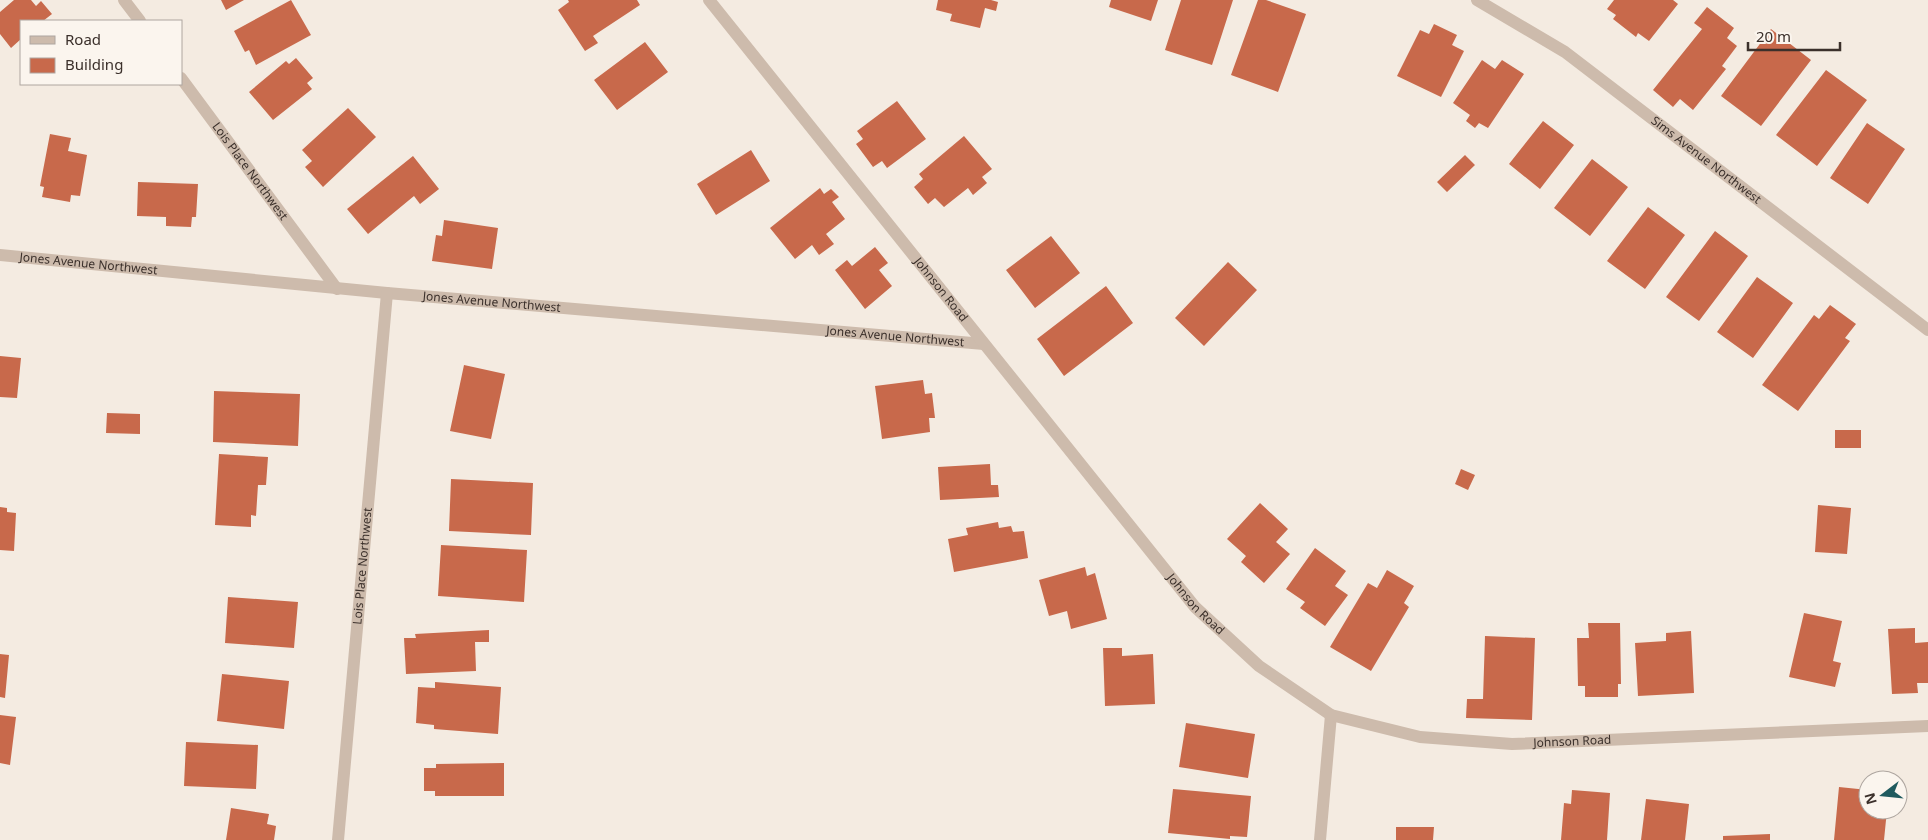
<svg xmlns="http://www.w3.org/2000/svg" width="1928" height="840" font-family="'Noto Sans',sans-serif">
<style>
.building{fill:#c8694b}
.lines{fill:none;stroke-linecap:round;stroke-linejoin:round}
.minor{stroke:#cdbbac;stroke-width:12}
.tertiary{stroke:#cdbbac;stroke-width:12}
.labels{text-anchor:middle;stroke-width:4.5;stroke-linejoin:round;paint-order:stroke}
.street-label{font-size:12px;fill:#3b302b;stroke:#fbf5ee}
</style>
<rect width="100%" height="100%" fill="#f4ebe1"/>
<path class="building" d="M 14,0 L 31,0 L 36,6 L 41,1 L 52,14 L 43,21 L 21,21 L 21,39 L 11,48 L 0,34 L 0,12 Z
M 221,0 L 244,0 L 226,10 Z
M 291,0 L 311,35 L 256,65 L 249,50 L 245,52 L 234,31 Z
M 568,0 L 637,0 L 640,5 L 593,36 L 598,43 L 585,51 L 558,10 L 569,2 Z
M 938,0 L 991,0 L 998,2 L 996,11 L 985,8 L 980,28 L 950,21 L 952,14 L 936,10 Z
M 1111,0 L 1158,0 L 1151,21 L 1109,7 Z
M 1181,0 L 1233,0 L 1212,65 L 1165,50 Z
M 1258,0 L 1266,0 L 1306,14 L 1278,92 L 1231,75 Z
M 1614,0 L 1673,0 L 1678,4 L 1649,41 L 1638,33 L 1636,37 L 1613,19 L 1616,15 L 1607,9 Z
M 1707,7 L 1734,28 L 1727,38 L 1737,46 L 1722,66 L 1726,69 L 1693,110 L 1680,99 L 1673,107 L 1653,90 L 1702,29 L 1694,23 Z
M 1434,24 L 1457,35 L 1452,45 L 1464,51 L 1441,97 L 1397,76 L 1420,30 L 1429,34 Z
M 1771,29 L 1811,60 L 1761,126 L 1721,96 Z
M 645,42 L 668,72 L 617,110 L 594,80 Z
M 296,58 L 313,78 L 307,83 L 312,89 L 273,120 L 249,92 L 286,61 L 289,64 Z
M 1482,60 L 1495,69 L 1502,60 L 1524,74 L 1488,128 L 1479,123 L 1475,128 L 1466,121 L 1470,115 L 1453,103 Z
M 1826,70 L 1867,100 L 1817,166 L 1776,135 Z
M 897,101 L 926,139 L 887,168 L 882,161 L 873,167 L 856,144 L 863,139 L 857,131 Z
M 348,108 L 376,137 L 323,187 L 305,167 L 312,161 L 302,150 Z
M 1543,121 L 1574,145 L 1540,189 L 1509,164 Z
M 1867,123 L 1905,149 L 1868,204 L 1830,178 Z
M 50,134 L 71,138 L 68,151 L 87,155 L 80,196 L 71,195 L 70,202 L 42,197 L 44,187 L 40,186 Z
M 964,136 L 992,169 L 982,177 L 987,183 L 973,195 L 968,188 L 944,207 L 935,198 L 928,204 L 914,187 L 923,179 L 919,174 Z
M 751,150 L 770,181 L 716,215 L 697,184 Z
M 1465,155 L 1475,165 L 1447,192 L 1437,182 Z
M 413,156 L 439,189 L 420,204 L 414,196 L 368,234 L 347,209 Z
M 1592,159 L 1628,187 L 1590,236 L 1554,208 Z
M 138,182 L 198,184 L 196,217 L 192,217 L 191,227 L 166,226 L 166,217 L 137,216 Z
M 820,188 L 824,194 L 831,189 L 839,197 L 832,202 L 845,219 L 826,234 L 834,244 L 819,255 L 812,245 L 795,259 L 770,228 Z
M 1648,207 L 1685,235 L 1645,289 L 1607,261 Z
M 444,220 L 498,228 L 492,269 L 432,261 L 436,235 L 442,236 Z
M 1715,231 L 1748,256 L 1699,321 L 1666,297 Z
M 1051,236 L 1080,273 L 1035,308 L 1006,270 Z
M 875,247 L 888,263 L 879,270 L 892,286 L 865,309 L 835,270 L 847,260 L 852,266 Z
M 1228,262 L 1257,290 L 1204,346 L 1175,318 Z
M 1757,277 L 1793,303 L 1753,358 L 1717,332 Z
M 1106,286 L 1133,323 L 1064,376 L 1037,339 Z
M 1830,305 L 1856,324 L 1845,338 L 1850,341 L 1798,411 L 1762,385 L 1814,315 L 1819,319 Z
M 0,356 L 21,358 L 17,398 L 0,397 Z
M 464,365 L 505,374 L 491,439 L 450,431 Z
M 923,380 L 925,394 L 932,393 L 935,418 L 929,418 L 930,432 L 882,439 L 875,386 Z
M 214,391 L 300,394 L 298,446 L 213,442 Z
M 107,413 L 140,414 L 140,434 L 106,433 Z
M 1835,430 L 1861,430 L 1861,448 L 1835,448 Z
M 219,454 L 268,457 L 266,485 L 258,485 L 256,516 L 251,515 L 251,527 L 215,525 Z
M 990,464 L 991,485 L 998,485 L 999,497 L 940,500 L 938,467 Z
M 1461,469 L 1475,475 L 1468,490 L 1455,484 Z
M 451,479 L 533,483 L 531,535 L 449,531 Z
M 1260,503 L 1288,529 L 1276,542 L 1290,554 L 1264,583 L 1241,562 L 1246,556 L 1227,539 Z
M 1818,505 L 1851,508 L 1847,554 L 1815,552 Z
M 0,507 L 7,508 L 7,512 L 16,513 L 14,551 L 0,550 Z
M 998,522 L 999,528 L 1011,526 L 1013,532 L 1024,531 L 1028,558 L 954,572 L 948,539 L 968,535 L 966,528 Z
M 441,545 L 527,550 L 524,602 L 438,596 Z
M 1315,548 L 1346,571 L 1335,586 L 1348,595 L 1325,626 L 1300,608 L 1305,602 L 1286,589 Z
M 1085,567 L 1087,576 L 1095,573 L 1107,619 L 1071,629 L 1067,611 L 1049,616 L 1039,580 Z
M 1387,570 L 1414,586 L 1404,603 L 1409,607 L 1371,671 L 1330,647 L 1368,583 L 1377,588 Z
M 228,597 L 298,602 L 294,648 L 225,643 Z
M 1804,613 L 1842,621 L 1833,661 L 1841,663 L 1835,687 L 1789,677 Z
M 1588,623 L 1620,623 L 1621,684 L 1618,684 L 1618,697 L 1585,697 L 1585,686 L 1578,686 L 1577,638 L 1589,638 Z
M 1915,628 L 1915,643 L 1928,642 L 1928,683 L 1917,683 L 1918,693 L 1892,694 L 1888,629 Z
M 489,630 L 489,642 L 475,642 L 476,671 L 406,674 L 404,638 L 416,638 L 415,634 Z
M 1691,631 L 1694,693 L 1638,696 L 1635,643 L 1666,641 L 1666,633 Z
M 1485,636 L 1535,638 L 1532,720 L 1466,718 L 1467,699 L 1483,699 Z
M 1103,648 L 1122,648 L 1122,656 L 1153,654 L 1155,704 L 1105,706 Z
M 0,654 L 9,655 L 5,698 L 0,697 Z
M 222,674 L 289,681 L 284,729 L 217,721 Z
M 435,682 L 501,687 L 498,734 L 434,729 L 434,725 L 416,723 L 418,687 L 435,688 Z
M 0,715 L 16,717 L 10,765 L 0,763 Z
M 1186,723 L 1255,734 L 1248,778 L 1179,767 Z
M 186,742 L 258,745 L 256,789 L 184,786 Z
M 504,763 L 504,796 L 435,796 L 435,791 L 424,791 L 424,768 L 436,768 L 436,764 Z
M 1839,787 L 1868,790 L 1868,810 L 1887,810 L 1884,840 L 1834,840 Z
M 1173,789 L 1251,796 L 1247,837 L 1230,836 L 1230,839 L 1168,833 Z
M 1572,790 L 1610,793 L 1607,840 L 1561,840 L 1564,803 L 1571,804 Z
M 1646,799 L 1689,804 L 1685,840 L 1641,840 Z
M 231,808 L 269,814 L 267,824 L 276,826 L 274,840 L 226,840 Z
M 1396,827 L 1434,827 L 1433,840 L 1396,840 Z
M 1770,834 L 1770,840 L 1723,840 L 1723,836 Z"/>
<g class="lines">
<g class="minor">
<path d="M 124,0 L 140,21"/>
<path id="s1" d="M 1477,0 L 1565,52 L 1928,330"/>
<path id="s2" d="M 181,78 L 337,289"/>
<path id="s3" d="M 0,255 L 387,293 L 984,344"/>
<path id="s4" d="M 338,840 L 387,293"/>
<path d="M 1320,840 L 1331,715"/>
</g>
<path class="tertiary" id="s5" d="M 709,0 L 1195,607 L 1259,666 L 1331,715 L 1420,737 L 1512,744 L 1928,726"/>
</g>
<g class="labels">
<g class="street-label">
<text dy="4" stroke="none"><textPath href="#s1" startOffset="280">Sims Avenue Northwest</textPath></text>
<text dy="4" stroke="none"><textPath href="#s2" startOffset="116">Lois Place Northwest</textPath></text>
<text dy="4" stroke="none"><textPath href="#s3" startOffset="89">Jones Avenue Northwest</textPath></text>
<text dy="4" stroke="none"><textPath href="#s5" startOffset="371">Johnson Road</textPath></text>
<text dy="4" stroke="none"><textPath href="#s3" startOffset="494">Jones Avenue Northwest</textPath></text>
<text dy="4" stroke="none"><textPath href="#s3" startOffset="899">Jones Avenue Northwest</textPath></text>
<text dy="4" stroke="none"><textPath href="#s4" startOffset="275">Lois Place Northwest</textPath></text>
<text dy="4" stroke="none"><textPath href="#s5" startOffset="776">Johnson Road</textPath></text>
<text dy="4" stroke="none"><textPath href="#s5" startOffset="1196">Johnson Road</textPath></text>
</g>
</g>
<rect x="20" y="20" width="162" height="65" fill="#fbf5ee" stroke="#aea6a0"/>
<rect x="30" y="36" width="25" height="8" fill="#cdbbac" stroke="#aea6a0"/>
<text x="65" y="45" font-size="15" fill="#3b302b">Road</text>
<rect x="30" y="58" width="25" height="15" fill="#c8694b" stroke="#aea6a0"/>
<text x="65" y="70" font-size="15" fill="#3b302b">Building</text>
<g transform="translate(1883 795) rotate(254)"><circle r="24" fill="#fbf5ee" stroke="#aea6a0"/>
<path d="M0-4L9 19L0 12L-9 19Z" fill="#1f5a5e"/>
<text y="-8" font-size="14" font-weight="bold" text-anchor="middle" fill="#3b302b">N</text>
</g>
<path d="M1748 42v8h92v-8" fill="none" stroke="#3b302b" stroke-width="2.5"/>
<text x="1756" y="42" font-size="15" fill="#3b302b" stroke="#fbf5ee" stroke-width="4" paint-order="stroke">20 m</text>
</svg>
